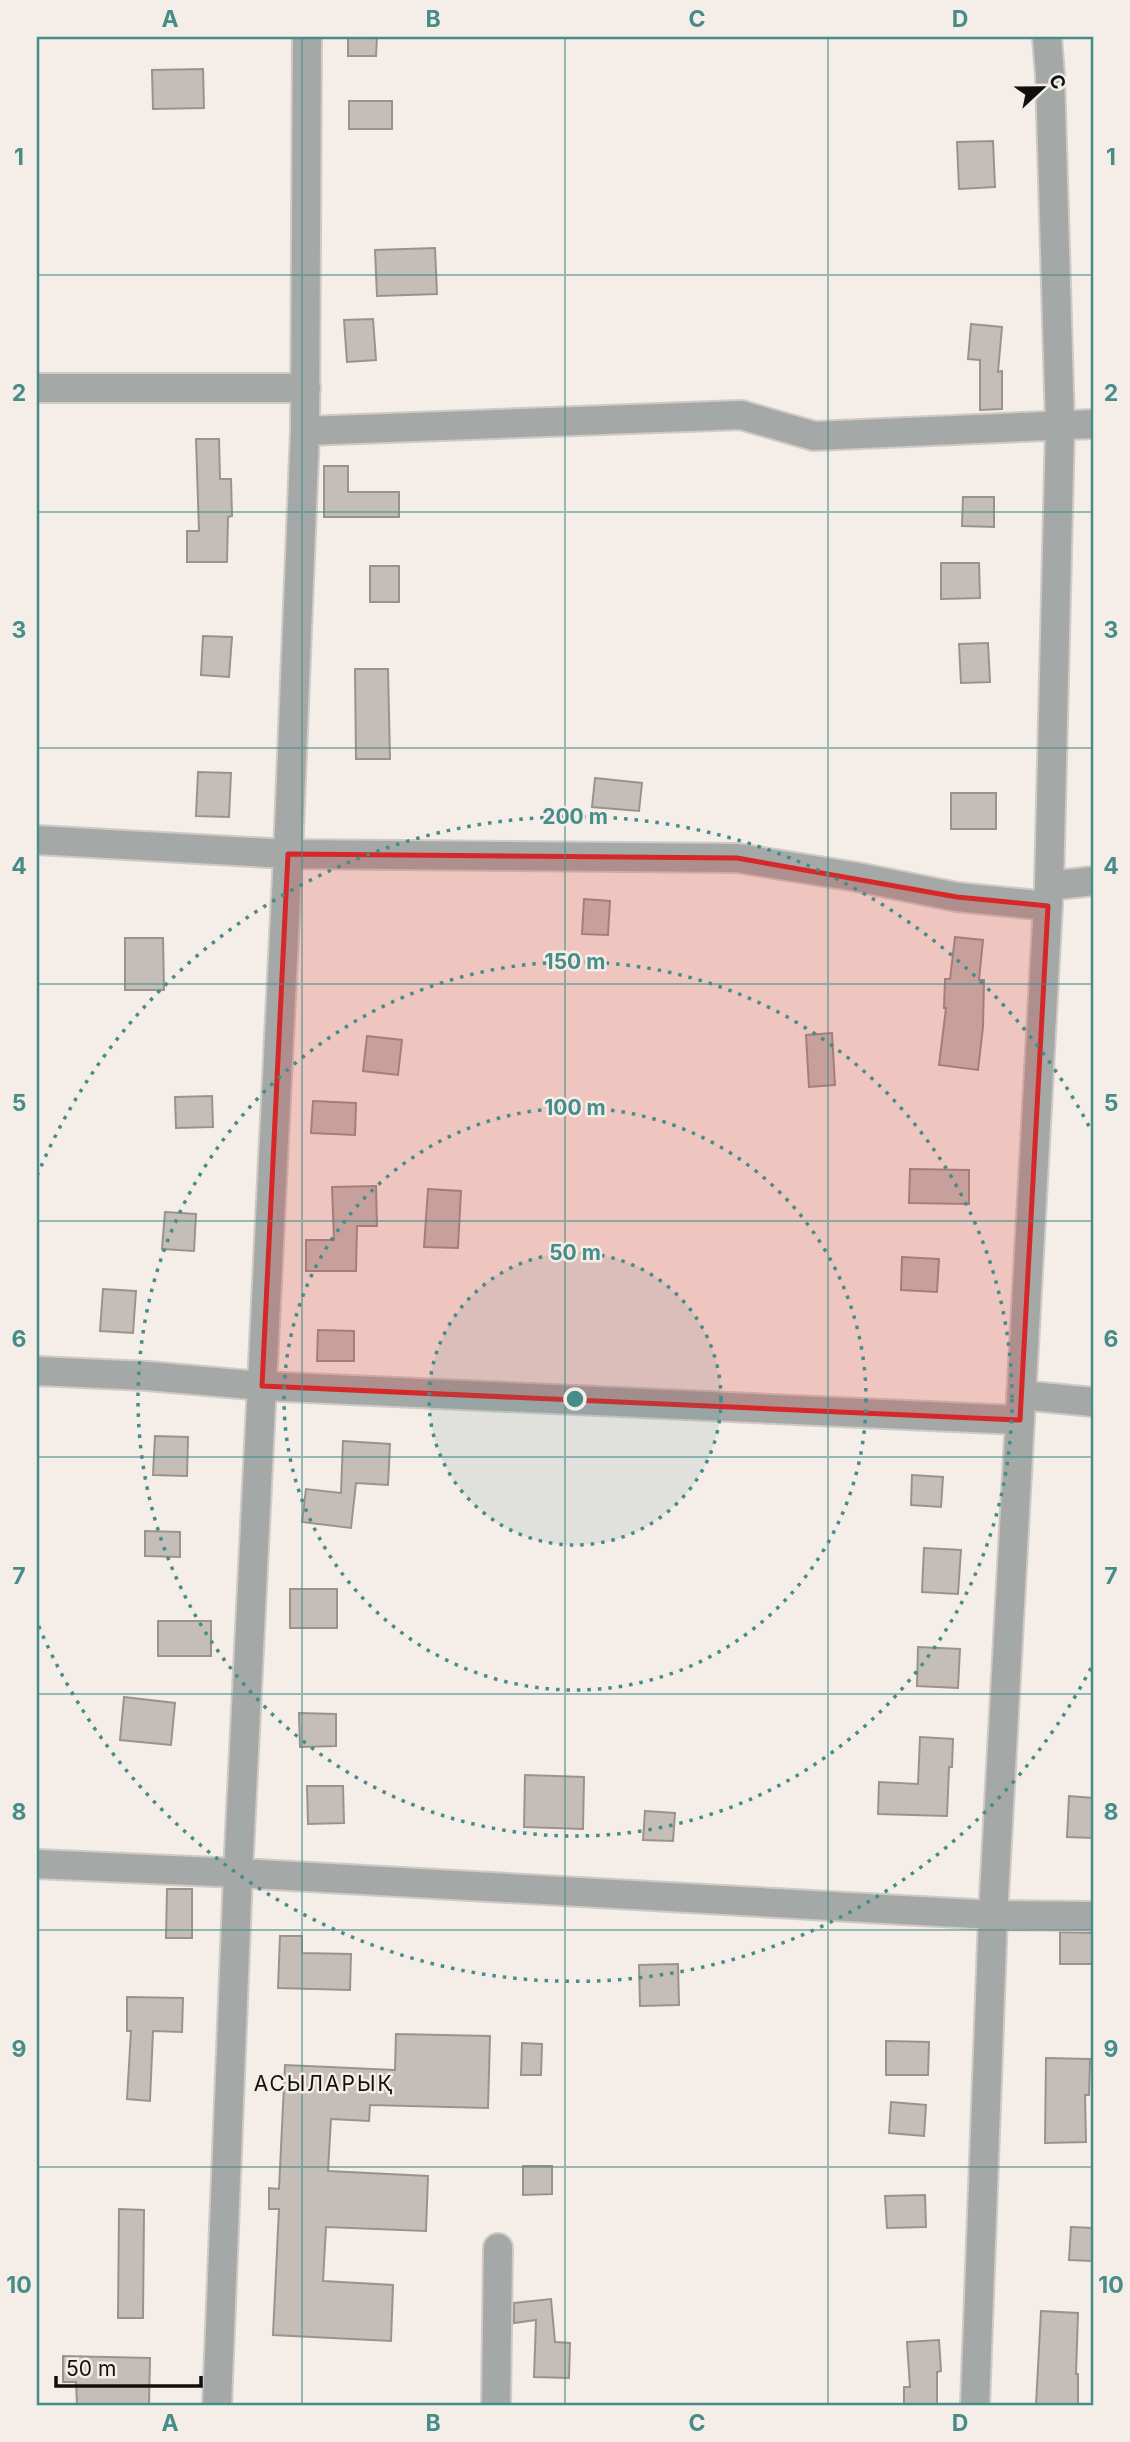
<svg xmlns="http://www.w3.org/2000/svg" width="1130" height="2442" font-family="Inter,sans-serif">
<style>
.building{fill:#c5beb8;stroke:#9a938d;stroke-width:2}
.lines{fill:none;stroke-linecap:round;stroke-linejoin:round}
.minor-casing{stroke:#d1c9c4;stroke-width:32}
.minor{stroke:#a4a9a8;stroke-width:28}
.marked{fill:#d62828;fill-opacity:0.2;stroke:#d62828;stroke-width:5;stroke-linejoin:round}
.grid{fill:none;stroke:#468d89;stroke-width:2;stroke-opacity:0.55}
.ring{fill:none;stroke:#468d89;stroke-width:3.5;stroke-dasharray:3.5 7}
.labels{text-anchor:middle;stroke-width:5;stroke-linejoin:round;paint-order:stroke}
.quarter-label{font-size:21px;letter-spacing:2px;fill:#110f0d;stroke:#f5ede7}
.centre{fill:#468d89;stroke:#f5ede7;stroke-width:3.5}
.ring-label{font-size:21px;text-anchor:middle;font-weight:bold;fill:#468d89;stroke:#f5ede7;stroke-width:5;stroke-linejoin:round;paint-order:stroke}
.neatline{fill:none;stroke:#468d89;stroke-width:2.5}
.grid-label{font-size:23px;text-anchor:middle;font-weight:bold;fill:#468d89}
</style>
<rect width="100%" height="100%" fill="#f5ede7"/>
<path class="building" d="M 348,37 L 377,37 L 376,56 L 348,56 Z
M 203,69 L 204,108 L 153,109 L 152,70 Z
M 349,101 L 392,101 L 392,129 L 349,129 Z
M 993,141 L 995,187 L 959,189 L 957,142 Z
M 435,248 L 437,294 L 377,296 L 375,250 Z
M 373,319 L 376,360 L 347,362 L 344,320 Z
M 971,324 L 1002,327 L 998,372 L 1002,371 L 1002,409 L 980,410 L 980,360 L 968,359 Z
M 196,439 L 219,439 L 220,479 L 231,479 L 232,516 L 228,517 L 227,562 L 187,562 L 187,531 L 199,531 Z
M 324,466 L 348,466 L 348,492 L 399,492 L 399,517 L 324,517 Z
M 963,497 L 994,497 L 994,527 L 962,526 Z
M 941,563 L 979,563 L 980,598 L 941,599 Z
M 370,566 L 399,566 L 399,602 L 370,602 Z
M 203,636 L 232,637 L 229,677 L 201,675 Z
M 988,643 L 990,682 L 961,683 L 959,644 Z
M 355,669 L 388,669 L 390,759 L 356,759 Z
M 198,772 L 231,773 L 229,817 L 196,816 Z
M 595,778 L 642,783 L 639,811 L 592,807 Z
M 951,793 L 996,793 L 996,829 L 951,829 Z
M 584,899 L 610,901 L 608,935 L 582,934 Z
M 955,937 L 983,940 L 979,980 L 984,980 L 983,1027 L 978,1070 L 939,1065 L 946,1008 L 944,1008 L 945,979 L 950,979 Z
M 125,938 L 163,938 L 164,990 L 125,990 Z
M 832,1033 L 835,1085 L 809,1087 L 806,1035 Z
M 367,1036 L 402,1040 L 398,1075 L 363,1071 Z
M 212,1096 L 213,1127 L 176,1128 L 175,1097 Z
M 313,1101 L 356,1103 L 355,1135 L 311,1133 Z
M 910,1169 L 969,1170 L 969,1204 L 909,1203 Z
M 376,1186 L 377,1226 L 357,1226 L 356,1271 L 306,1271 L 306,1240 L 334,1240 L 332,1187 Z
M 428,1189 L 461,1191 L 458,1248 L 424,1247 Z
M 165,1212 L 196,1214 L 194,1251 L 162,1249 Z
M 902,1257 L 939,1259 L 937,1292 L 901,1290 Z
M 103,1289 L 136,1291 L 133,1333 L 100,1331 Z
M 318,1330 L 354,1331 L 354,1361 L 317,1361 Z
M 155,1436 L 188,1437 L 187,1476 L 153,1475 Z
M 343,1441 L 390,1444 L 388,1485 L 356,1483 L 351,1528 L 302,1522 L 306,1489 L 341,1493 Z
M 912,1475 L 943,1477 L 941,1507 L 911,1505 Z
M 145,1531 L 180,1532 L 180,1557 L 145,1556 Z
M 924,1548 L 961,1550 L 958,1594 L 922,1592 Z
M 290,1589 L 337,1589 L 337,1628 L 290,1628 Z
M 158,1621 L 211,1621 L 211,1656 L 158,1656 Z
M 918,1647 L 960,1649 L 958,1688 L 917,1686 Z
M 124,1697 L 175,1703 L 171,1745 L 120,1740 Z
M 299,1713 L 336,1714 L 336,1746 L 300,1747 Z
M 920,1737 L 953,1739 L 952,1767 L 949,1767 L 947,1816 L 878,1814 L 879,1782 L 918,1784 Z
M 525,1775 L 584,1777 L 583,1829 L 524,1827 Z
M 307,1786 L 343,1786 L 344,1823 L 308,1824 Z
M 1069,1796 L 1093,1798 L 1093,1838 L 1067,1837 Z
M 645,1811 L 675,1813 L 673,1841 L 643,1840 Z
M 167,1889 L 192,1889 L 192,1938 L 166,1938 Z
M 1060,1932 L 1093,1933 L 1093,1964 L 1060,1964 Z
M 280,1936 L 302,1936 L 302,1953 L 351,1954 L 350,1990 L 278,1988 Z
M 678,1964 L 679,2005 L 640,2006 L 639,1965 Z
M 127,1997 L 183,1998 L 182,2032 L 153,2031 L 150,2101 L 127,2099 L 131,2031 L 127,2031 Z
M 396,2034 L 490,2036 L 488,2108 L 370,2105 L 369,2121 L 331,2119 L 328,2171 L 428,2176 L 426,2231 L 326,2227 L 323,2281 L 393,2285 L 391,2341 L 273,2335 L 279,2209 L 269,2209 L 269,2188 L 279,2189 L 285,2065 L 395,2070 Z
M 886,2041 L 929,2042 L 928,2075 L 886,2075 Z
M 522,2043 L 542,2044 L 541,2075 L 521,2075 Z
M 1046,2058 L 1090,2059 L 1089,2095 L 1085,2095 L 1086,2142 L 1045,2143 Z
M 891,2102 L 926,2105 L 924,2136 L 889,2133 Z
M 523,2166 L 552,2166 L 552,2194 L 523,2195 Z
M 925,2195 L 926,2227 L 887,2228 L 885,2196 Z
M 119,2209 L 144,2210 L 143,2318 L 118,2318 Z
M 1071,2227 L 1093,2228 L 1093,2261 L 1069,2260 Z
M 551,2299 L 555,2342 L 570,2343 L 569,2378 L 534,2377 L 536,2320 L 514,2323 L 514,2303 Z
M 1041,2311 L 1078,2313 L 1076,2374 L 1078,2374 L 1078,2405 L 1036,2405 Z
M 939,2340 L 941,2371 L 937,2372 L 937,2405 L 904,2405 L 904,2387 L 910,2387 L 907,2342 Z
M 63,2356 L 150,2358 L 149,2405 L 77,2405 L 76,2382 L 63,2382 Z"/>
<g class="lines">
<defs>
<path id="minor" d="M 37,388 L 306,388
M 305,431 L 741,415 L 814,436 L 1093,424
M 37,840 L 288,854 L 737,858 L 857,877 L 957,897 L 1048,906
M 1049,886 L 1093,881
M 37,1371 L 148,1376 L 262,1386 L 1020,1420
M 1021,1395 L 1093,1402
M 37,1864 L 238,1873 L 993,1915 L 1093,1916
M 217,2405 L 238,1873 L 288,854 L 305,431 L 307,37
M 496,2405 L 498,2248
M 975,2405 L 993,1915 L 1049,886 L 1060,426 L 1050,75 L 1047,37"/>
</defs>
<use href="#minor" class="minor-casing"/>
<use href="#minor" class="minor"/>
</g>
<path class="marked" d="M 288,854 L 737,858 L 957,897 L 1048,906 L 1020,1420 L 262,1386 Z"/>
<path class="grid" d="M 302,37 L 302,2405M 565,37 L 565,2405M 828,37 L 828,2405M 37,275 L 1093,275M 37,512 L 1093,512M 37,748 L 1093,748M 37,984 L 1093,984M 37,1221 L 1093,1221M 37,1457 L 1093,1457M 37,1694 L 1093,1694M 37,1930 L 1093,1930M 37,2167 L 1093,2167"/>
<circle cx="575" cy="1399" r="146" fill="#468d89" fill-opacity=".12"/>
<g class="ring">
<circle cx="575" cy="1399" r="146"/>
<circle cx="575" cy="1399" r="291"/>
<circle cx="575" cy="1399" r="437"/>
<path d="M1091 1668A582 582 0 0 1 37 1622M37 1176A582 582 0 0 1 1091 1130"/>
</g>
<g class="labels">
<g class="quarter-label">
<text x="324" y="2091">АСЫЛАРЫҚ</text>
</g>
</g>
<circle cx="575" cy="1399" r="10" class="centre"/>
<g class="ring-label">
<text x="575" y="824">200 m</text>
<text x="575" y="969">150 m</text>
<text x="575" y="1115">100 m</text>
<text x="575" y="1260">50 m</text>
</g>
<rect width="1130" height="2442" fill="none" stroke="#f5ede7" stroke-width="77"/>
<g transform="translate(1042 88) rotate(68)" stroke="#f5ede7" stroke-width="5" paint-order="stroke">
<path d="M0-5L12 26L0 18L-12 26Z" fill="#110f0d"/>
<text y="-10" font-size="19" font-weight="bold" text-anchor="middle" fill="#110f0d">С</text>
</g>
<path d="M56 2376v10h145v-10" fill="none" stroke="#110f0d" stroke-width="3.5"/>
<text x="66" y="2376" font-size="21" fill="#110f0d" stroke="#f5ede7" stroke-width="5" paint-order="stroke">50 m</text>
<rect x="38" y="38" width="1054" height="2366" class="neatline"/>
<g class="grid-label">
<text x="170" y="27">A</text>
<text x="433" y="27">B</text>
<text x="697" y="27">C</text>
<text x="960" y="27">D</text>
<text x="19" y="165">1</text>
<text x="1111" y="165">1</text>
<text x="19" y="401">2</text>
<text x="1111" y="401">2</text>
<text x="19" y="638">3</text>
<text x="1111" y="638">3</text>
<text x="19" y="874">4</text>
<text x="1111" y="874">4</text>
<text x="19" y="1111">5</text>
<text x="1111" y="1111">5</text>
<text x="19" y="1347">6</text>
<text x="1111" y="1347">6</text>
<text x="19" y="1584">7</text>
<text x="1111" y="1584">7</text>
<text x="19" y="1820">8</text>
<text x="1111" y="1820">8</text>
<text x="19" y="2057">9</text>
<text x="1111" y="2057">9</text>
<text x="19" y="2293">10</text>
<text x="1111" y="2293">10</text>
<text x="170" y="2431">A</text>
<text x="433" y="2431">B</text>
<text x="697" y="2431">C</text>
<text x="960" y="2431">D</text>
</g>
</svg>
